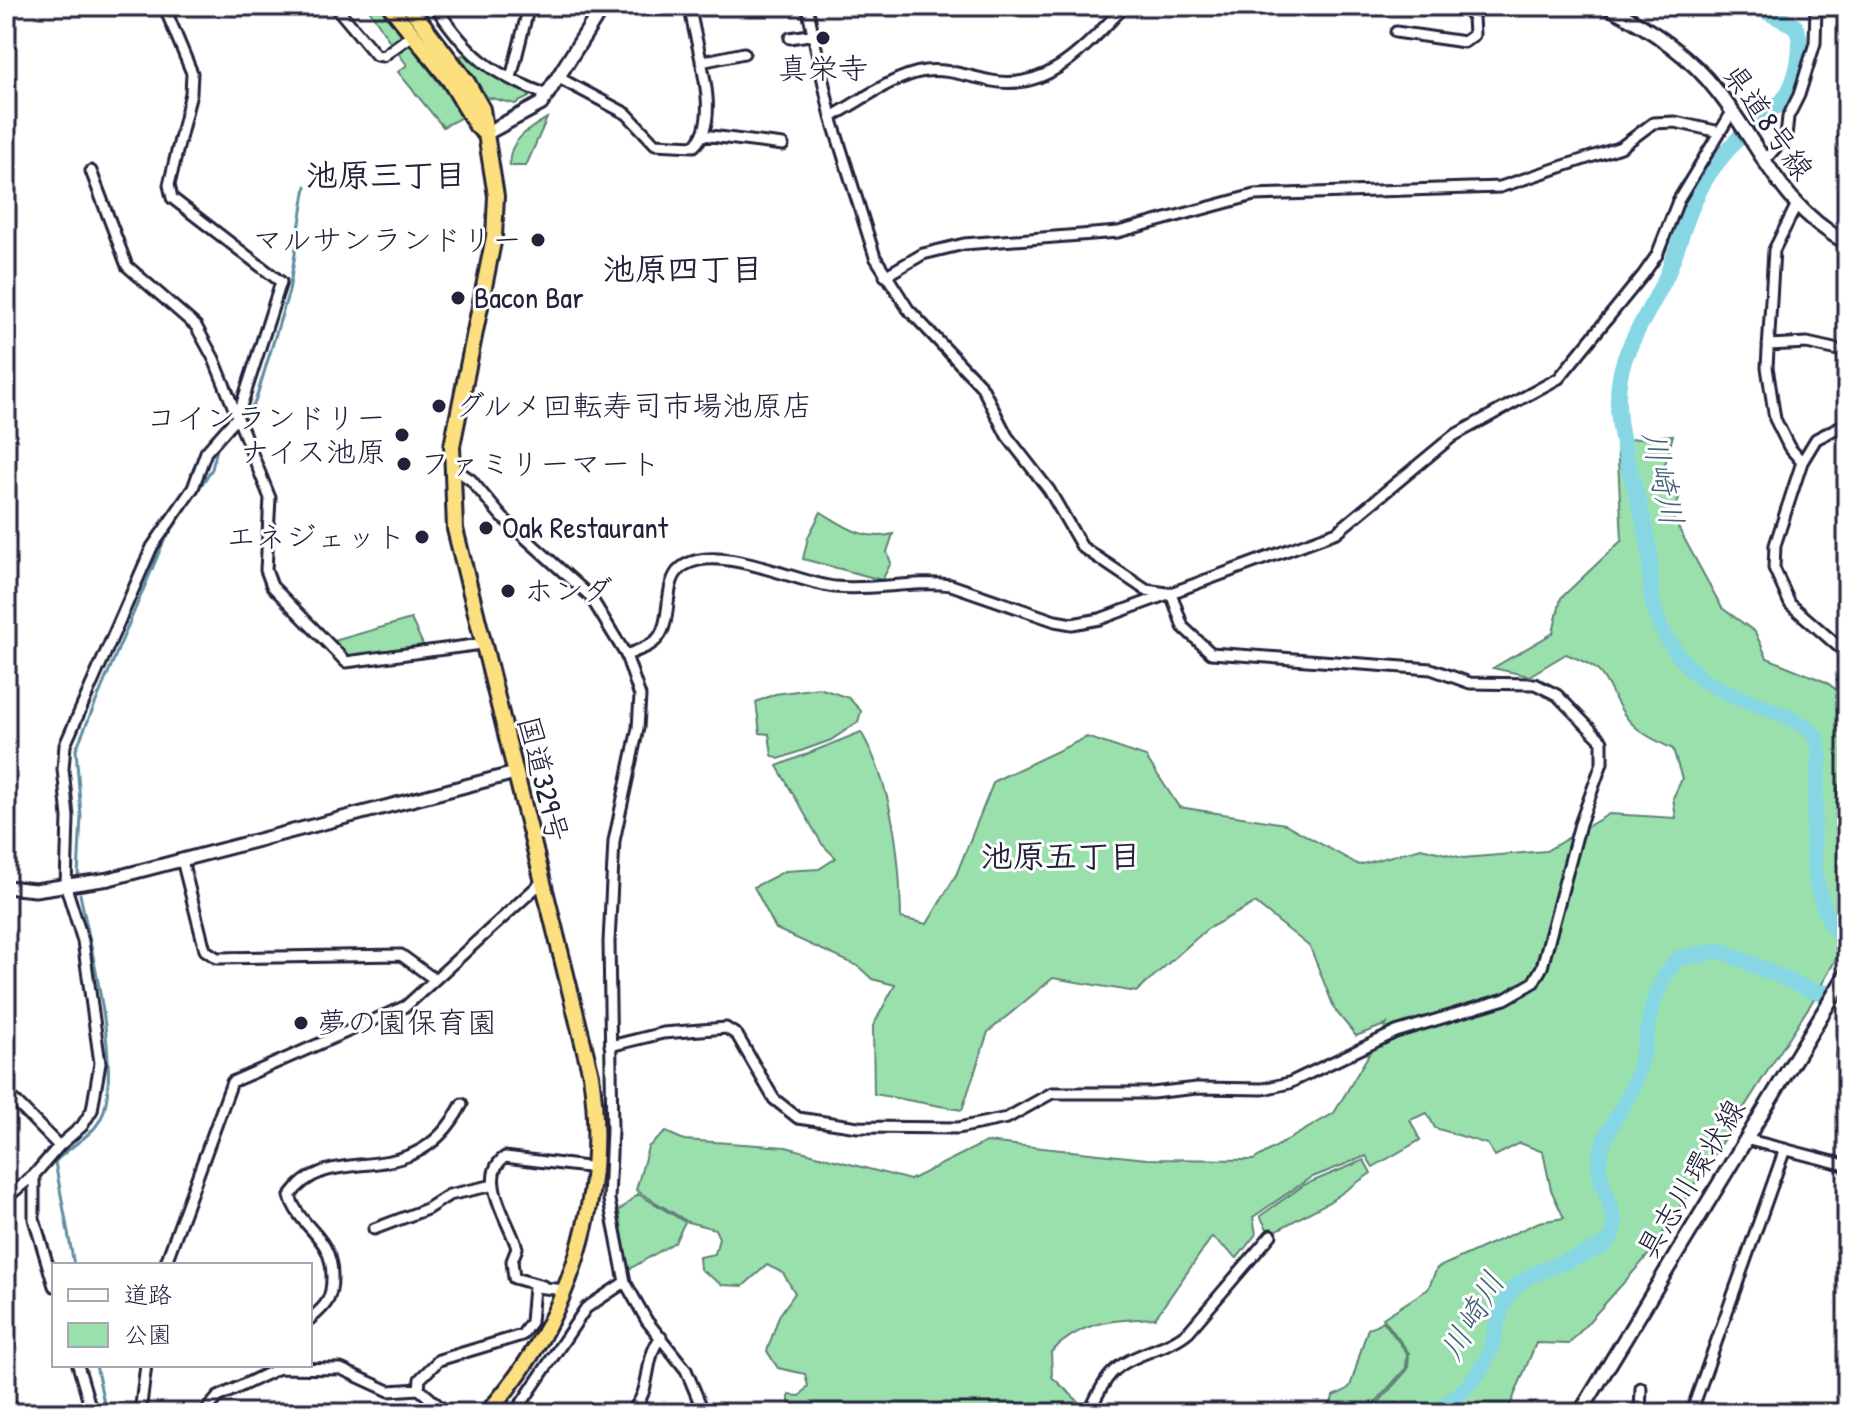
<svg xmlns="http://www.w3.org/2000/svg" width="1853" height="1419" font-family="'Patrick Hand','Klee One',sans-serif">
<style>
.green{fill:#9ae0ad;stroke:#5e8174;stroke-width:2}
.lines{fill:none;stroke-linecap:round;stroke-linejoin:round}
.stream{stroke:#5f8ea0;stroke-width:3}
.river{stroke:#87d6e4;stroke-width:16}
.minor-casing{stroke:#22223b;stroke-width:15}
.tertiary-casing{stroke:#22223b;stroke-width:17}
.secondary-casing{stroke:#22223b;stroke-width:18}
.trunk-casing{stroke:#22223b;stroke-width:20}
.minor{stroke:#fff;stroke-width:9}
.tertiary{stroke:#fff;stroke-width:11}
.secondary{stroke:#fff;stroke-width:12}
.trunk{stroke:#fce080;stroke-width:14}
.poi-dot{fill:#22223b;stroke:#fff;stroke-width:3}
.labels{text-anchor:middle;stroke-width:6;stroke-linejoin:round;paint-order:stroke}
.poi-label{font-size:30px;fill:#22223b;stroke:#fff;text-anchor:start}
.street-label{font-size:30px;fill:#22223b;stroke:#fff}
.neighbourhood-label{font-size:32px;font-weight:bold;fill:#22223b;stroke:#fff}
.water-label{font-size:32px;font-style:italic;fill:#456176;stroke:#fff}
</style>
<rect width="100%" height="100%" fill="#fff"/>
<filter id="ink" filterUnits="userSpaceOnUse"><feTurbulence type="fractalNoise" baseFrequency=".0125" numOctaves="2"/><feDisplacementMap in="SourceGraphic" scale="16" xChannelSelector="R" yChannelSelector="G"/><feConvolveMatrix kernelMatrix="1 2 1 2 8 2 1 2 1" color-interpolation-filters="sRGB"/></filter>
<g filter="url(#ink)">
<path class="green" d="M 367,6 L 381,6 L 405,36 L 392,45 Z
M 408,42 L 464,116 L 443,127 L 398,72 L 407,65 L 396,50 Z
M 464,55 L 476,66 L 530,93 L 529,97 L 515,104 L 487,97 L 460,56 Z
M 547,118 L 526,166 L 510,166 C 506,142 530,128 547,118 Z
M 1673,435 L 1664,468 L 1679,498 L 1673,518 L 1722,608 L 1755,632 L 1767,658 L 1826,682 L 1847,698 L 1847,763 L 1837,794 L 1847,817 L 1847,939 L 1812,1002 L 1651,1252 L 1569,1344 L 1536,1343 L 1507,1413 L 1369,1413 L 1408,1369 L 1409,1353 L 1383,1318 L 1428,1289 L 1437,1268 L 1539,1222 L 1564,1218 L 1551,1190 L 1543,1152 L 1520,1143 L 1495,1156 L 1487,1144 L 1435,1128 L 1427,1113 L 1410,1120 L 1420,1140 L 1373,1167 L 1366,1156 L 1310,1178 L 1253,1217 L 1256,1234 L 1237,1258 L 1212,1237 L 1155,1318 C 1110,1321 1085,1319 1051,1352 L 1052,1377 L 1078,1401 L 1071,1413 L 815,1413 L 789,1403 L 789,1395 L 800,1396 L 808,1386 L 805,1374 L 778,1368 L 767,1351 L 779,1316 L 795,1293 L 783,1273 L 767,1265 L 743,1286 L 722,1285 L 700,1269 L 699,1257 L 715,1254 L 719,1238 L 715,1229 L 688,1222 L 636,1190 L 648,1147 L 666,1132 L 684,1140 L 786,1147 L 910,1180 L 986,1142 L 1147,1159 L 1253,1160 L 1334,1113 L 1387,1024 L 1356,1036 L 1335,1010 L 1310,947 L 1255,903 L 1207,929 L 1136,992 L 1053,978 L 988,1032 L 962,1110 L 874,1094 L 873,1026 L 895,985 L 872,979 L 858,966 L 776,929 L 754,887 L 785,871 L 819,869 L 836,858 L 822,844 L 777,766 L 861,732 C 893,787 900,856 901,918 L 927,924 L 956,875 L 994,781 L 1087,737 L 1146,757 L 1179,807 L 1285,824 L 1359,865 L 1421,848 L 1463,858 L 1546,851 L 1609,814 L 1676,818 L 1673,798 L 1682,779 L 1673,749 C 1654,740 1633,730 1622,711 C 1600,675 1610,671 1566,654 L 1529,676 L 1493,668 L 1553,633 L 1561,598 L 1622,540 L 1617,441 Z
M 821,512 C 844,526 865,542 893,534 L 887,552 L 891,563 L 882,580 L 803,559 L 808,537 Z
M 411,619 L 425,649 L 348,658 L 334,641 Z
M 819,688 L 849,698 L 861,711 L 858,722 L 831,740 L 779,759 L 772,755 L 769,734 L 760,733 L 756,702 L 775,694 Z
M 1364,1160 L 1371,1173 L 1329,1202 L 1270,1234 L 1260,1216 L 1304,1185 Z
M 638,1194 L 685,1222 L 675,1242 L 628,1270 L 619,1211 Z
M 1383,1321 L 1407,1353 L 1406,1368 L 1366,1413 L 1329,1413 L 1333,1396 C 1339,1393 1346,1392 1350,1386 C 1353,1381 1363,1340 1368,1329 Z"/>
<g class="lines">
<path class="stream" d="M 242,419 L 255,402 L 289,291 L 306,186
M 78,876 L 81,816 L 76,749 L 163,543 L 212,469 L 218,445
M 1847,1022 C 1833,1052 1832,1079 1847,1110
M 74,1265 L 55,1162 C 67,1148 91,1137 100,1120 C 124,1077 90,944 80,894
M 96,1365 L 106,1413"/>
<path class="river" d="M 1755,6 L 1795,26 C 1806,44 1796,84 1783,100 C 1777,107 1766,113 1759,119 C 1742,133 1727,150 1714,167 C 1689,200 1682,240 1666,277 C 1653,305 1636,329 1625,358 C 1603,418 1638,483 1648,541 C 1653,568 1647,592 1657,618 C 1665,639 1682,662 1699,677 C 1727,699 1804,715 1815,736 C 1823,751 1819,767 1817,783 C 1812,836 1806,902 1847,944
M 1435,1413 C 1458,1395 1480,1379 1490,1351 C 1497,1331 1498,1304 1513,1289 C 1536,1265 1598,1256 1609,1240 C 1625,1219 1597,1186 1599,1164 C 1601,1132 1625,1110 1635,1081 C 1651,1038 1644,994 1679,958 L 1722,951 L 1808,989 L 1821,993 L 1847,991"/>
<defs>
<path id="minor" d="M 335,6 L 376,55 L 383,56 L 412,35
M 435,6 C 469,56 490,74 548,95
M 807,6 L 831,117 L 875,257 L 908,309 L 982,387 L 1007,436 L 1049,490 L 1082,547 L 1146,590 L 1167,593
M 1396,32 L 1464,42 L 1474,35 L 1473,17 L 1462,6
M 790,38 L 815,34
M 701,62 L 744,53
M 511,78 L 529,6
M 559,78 L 627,114 L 655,144 L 694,146 C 725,119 693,41 690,6
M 831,117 C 859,102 892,76 925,71 C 946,68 971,77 992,81 C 1051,92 1088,43 1125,6
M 703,135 L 783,145
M 1763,162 L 1786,136 L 1788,117 L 1799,95 L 1815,43 L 1816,6
M 91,171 L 127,266 L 196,326 L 214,359 L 270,498 L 266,570 L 272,586 L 346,662 L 482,644
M 1796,206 L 1774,250 L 1767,367 L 1775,419 L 1789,447 L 1802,462
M 885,276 L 923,254 L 964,244 L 1118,232 L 1254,195 L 1500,187 L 1621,147 L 1653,123 L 1675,122 L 1720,132
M 1768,345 L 1807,343 L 1847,352
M 1847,423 L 1816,439 L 1802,462 L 1775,545 L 1774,568 L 1790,604 L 1847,654
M 451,466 L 471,480 L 502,517 L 590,596 L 626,655 L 640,696 L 638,728 L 614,841 L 609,942 L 612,1130 L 609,1200 L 625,1282 L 647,1321 L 686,1370 L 704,1413
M 626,655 C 636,651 651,647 658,638 C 674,618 661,578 685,565 C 722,544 797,583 835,587 C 874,591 912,580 951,585 L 1055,621 L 1072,624 L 1100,619 L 1337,532 L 1453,436 L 1559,378 L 1643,275 L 1657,255 L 1678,201 L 1732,112
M 182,860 L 205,950 L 217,958 L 401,955 L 434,979
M 610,1046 L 663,1033 L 726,1028 L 737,1035 L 774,1099 L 798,1118 L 858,1127 L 958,1128 L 1007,1118 L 1052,1093 L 1152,1093 L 1197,1088 L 1263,1089 L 1289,1083 L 1396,1032 L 1505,999 L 1533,983 L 1542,967 L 1580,824 L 1602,763 L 1602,741 L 1557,695 L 1535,684 L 1470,683 L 1431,669 L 1211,653 L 1183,627 L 1171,593
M 6,1092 L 59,1146
M 1745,1139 L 1845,1165 L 1847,1169
M 6,1198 L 34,1175
M 374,1229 L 427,1209 L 449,1195 L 494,1185
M 165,1265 L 232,1082 L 406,1006 L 543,881
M 54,1286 L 34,1219 L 34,1175 L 59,1146 L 82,1126 L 92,1110 L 100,1063 L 83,941 L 66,887 L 68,817 L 63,769 L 65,745 L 152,547 L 193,488 L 206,452 L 238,416 L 281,282 L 172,198 L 169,185 L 191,93 L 192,73 L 164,6
M 543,1286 L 514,1278 L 512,1261 L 517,1248 C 510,1223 476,1176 505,1157 L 595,1168
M 310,1319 C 326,1306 332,1299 332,1278 C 333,1235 300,1230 290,1196 C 331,1137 413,1199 462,1104
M 78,1365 L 92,1413
M 419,1389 L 420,1379 L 439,1360 L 522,1335 L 531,1322 L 534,1287 L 566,1290
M 6,1400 L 19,1413
M 140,1413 L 146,1365
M 204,1413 L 218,1397 L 279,1368 L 341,1369 L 389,1391 L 419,1389 L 447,1413
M 515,1413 L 586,1308 L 625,1282
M 629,1413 C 654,1393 642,1360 661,1337
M 1089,1413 C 1095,1400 1101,1385 1111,1374 C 1131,1352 1166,1351 1189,1331 L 1271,1235
M 1640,1413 L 1641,1388
M 1691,1413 L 1785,1149"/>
<path id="tertiary" d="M 6,887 L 35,890 L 109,879 L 515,773"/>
<path id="secondary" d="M 1606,6 C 1648,27 1688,53 1717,91 C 1763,148 1778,205 1847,243
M 485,134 L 541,104 L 603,6
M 1580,1413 L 1847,973"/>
<path id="trunk" d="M 390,6 L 450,81 L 476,125 L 485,134
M 409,6 L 467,82 L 482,109 L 496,196 L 494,237 L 452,446 L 455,529 L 591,1075 C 609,1198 570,1321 487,1413"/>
</defs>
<use href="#minor" class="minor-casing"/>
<use href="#tertiary" class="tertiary-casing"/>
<use href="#secondary" class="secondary-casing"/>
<use href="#trunk" class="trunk-casing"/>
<use href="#minor" class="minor"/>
<use href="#tertiary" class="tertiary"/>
<use href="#secondary" class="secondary"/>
<use href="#trunk" class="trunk"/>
</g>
</g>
<g class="poi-dot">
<circle cx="823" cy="38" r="8"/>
<circle cx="538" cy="240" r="8"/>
<circle cx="458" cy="298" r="8"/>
<circle cx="439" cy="406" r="8"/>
<circle cx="402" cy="435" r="8"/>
<circle cx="404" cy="464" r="8"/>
<circle cx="486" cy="528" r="8"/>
<circle cx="422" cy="537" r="8"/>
<circle cx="508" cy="591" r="8"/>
<circle cx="301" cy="1023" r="8"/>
</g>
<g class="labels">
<g class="poi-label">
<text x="823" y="79" text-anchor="middle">真栄寺</text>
<text x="522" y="250" text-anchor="end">マルサンランドリー</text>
<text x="474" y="308">Bacon Bar</text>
<text x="455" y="416">グルメ回転寿司市場池原店</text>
<text x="386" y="428" text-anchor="end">コインランドリー<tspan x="386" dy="34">ナイス池原</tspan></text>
<text x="420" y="474">ファミリーマート</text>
<text x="502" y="538">Oak Restaurant</text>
<text x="406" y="547" text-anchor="end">エネジェット</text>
<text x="524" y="601">ホンダ</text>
<text x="317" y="1033">夢の園保育園</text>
</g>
<g class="street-label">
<text transform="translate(1768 122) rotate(55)" y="10">県道8号線</text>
<text transform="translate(543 779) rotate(76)" y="10">国道329号</text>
<text transform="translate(1691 1179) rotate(-59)" y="10">具志川環状線</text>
</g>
<g class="neighbourhood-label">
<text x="386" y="186">池原三丁目</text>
<text x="683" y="280">池原四丁目</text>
<text x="1061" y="867">池原五丁目</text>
</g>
<g class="water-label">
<text transform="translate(1663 478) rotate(78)" y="11">川崎川</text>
<text transform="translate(1472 1316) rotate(-60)" y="11">川崎川</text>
</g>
</g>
<rect width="1853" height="1419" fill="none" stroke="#fff" stroke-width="32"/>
<rect x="16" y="16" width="1821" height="1387" fill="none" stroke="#22223b" stroke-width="3" filter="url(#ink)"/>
<rect x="52" y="1263" width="260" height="104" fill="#ffffff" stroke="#a7a7b1" stroke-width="2"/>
<rect x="68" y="1289" width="40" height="12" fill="#ffffff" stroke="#a7a7b1" stroke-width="2"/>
<text x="124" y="1303" font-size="24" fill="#22223b">道路</text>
<rect x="68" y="1323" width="40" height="24" fill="#9ae0ad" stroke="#a7a7b1" stroke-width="2"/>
<text x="124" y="1343" font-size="24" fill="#22223b">公園</text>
</svg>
